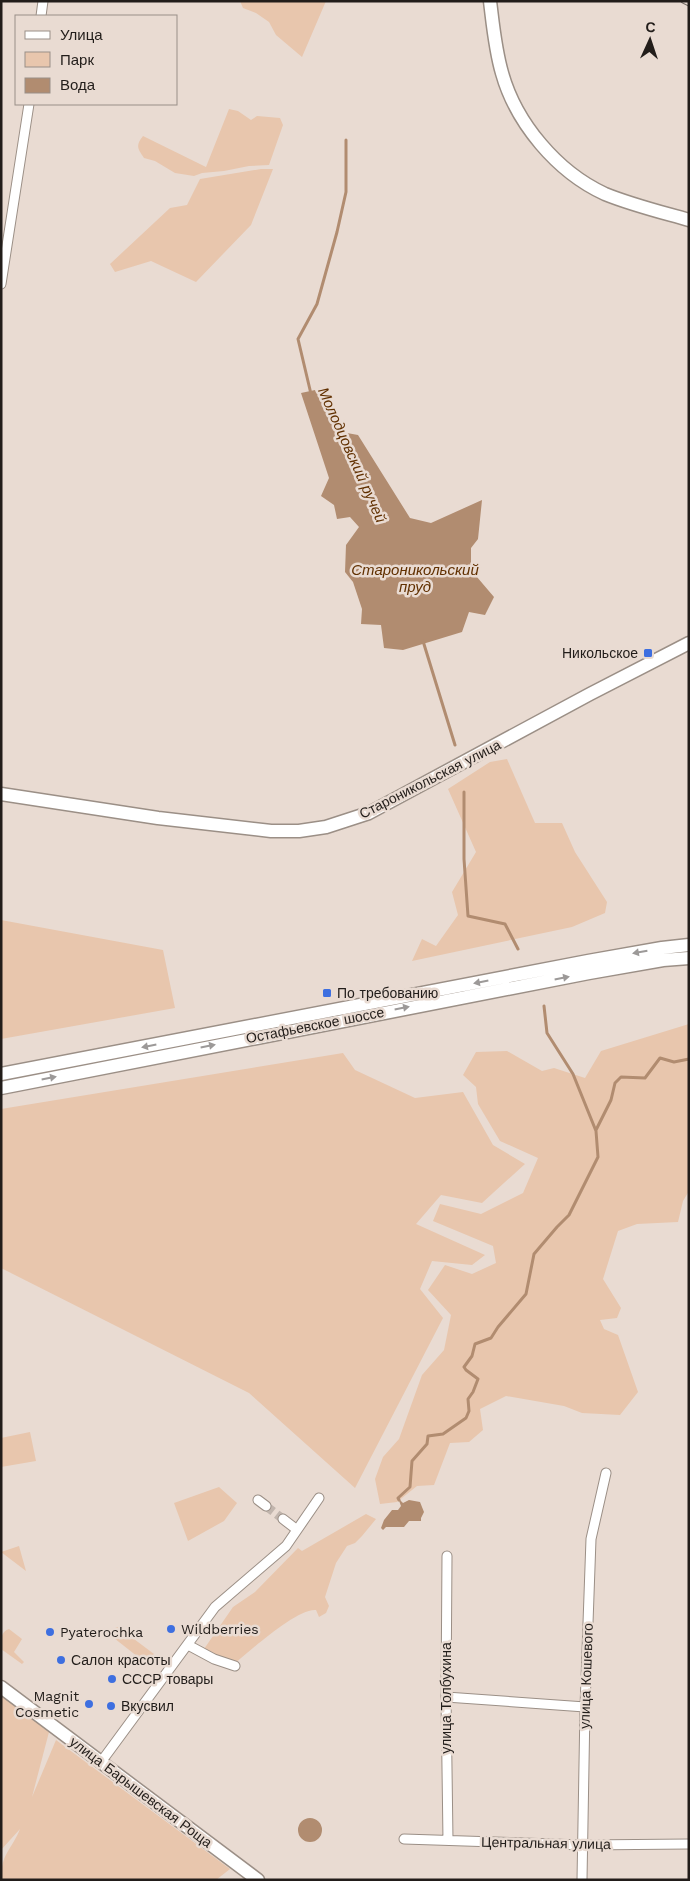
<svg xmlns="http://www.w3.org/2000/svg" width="690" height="1881" font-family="'Work Sans',sans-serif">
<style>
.green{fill:#e8c6ad}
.water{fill:#b18c70}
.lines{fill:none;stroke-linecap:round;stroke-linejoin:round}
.stream{stroke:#b18c70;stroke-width:3}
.street-tunnel{stroke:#c1b5ad;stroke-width:9;stroke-dasharray:9 4.5;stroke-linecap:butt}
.street-casing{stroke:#9b8f86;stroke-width:11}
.secondary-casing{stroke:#9b8f86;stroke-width:15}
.street{stroke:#fff;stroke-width:9}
.secondary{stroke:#fff;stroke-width:12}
.rail-casing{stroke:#746c66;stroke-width:5}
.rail{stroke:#e9dbd2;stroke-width:3;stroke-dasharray:9;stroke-linecap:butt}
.oneway{fill:#9c9998}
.poi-dot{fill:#3e6fe0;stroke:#e9dbd2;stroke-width:2}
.labels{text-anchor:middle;stroke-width:5;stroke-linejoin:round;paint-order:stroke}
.poi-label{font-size:14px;fill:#221d1a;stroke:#e9dbd2;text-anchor:start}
.street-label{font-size:14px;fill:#221d1a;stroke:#e9dbd2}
.water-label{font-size:15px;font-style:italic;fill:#613000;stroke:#e9dbd2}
</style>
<rect width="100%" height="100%" fill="#e9dbd2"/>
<path class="green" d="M 240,1 L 326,1 L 302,57 L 276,35 L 269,22 L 256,13 L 243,8 Z
M 229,109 L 238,111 L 251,120 L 257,116 L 280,118 L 283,125 L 269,165 L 249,166 L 224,171 L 202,173 L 194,176 L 175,173 L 155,161 L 144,158 C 138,149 135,146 143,136 L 206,167 Z
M 261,169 L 273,169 L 251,225 L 196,282 L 151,261 L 115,272 L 110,264 L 170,208 L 187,205 L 200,179 Z
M 507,759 L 535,823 L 562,823 L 575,852 L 607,902 L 605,913 L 572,927 L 412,961 L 422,939 L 436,946 L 458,915 L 452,892 L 476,852 L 448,789 L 490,762 Z
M 1,920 L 163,950 L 175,1008 L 1,1039 Z
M 689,1024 L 689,1191 L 683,1201 L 678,1222 L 637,1224 L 618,1231 L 603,1279 L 621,1308 L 617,1318 L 600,1320 L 604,1329 L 618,1335 L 638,1392 L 620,1415 L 582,1413 L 564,1406 L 506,1396 L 480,1409 L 483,1430 L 469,1442 L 450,1443 L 434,1485 L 417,1486 L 397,1502 L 380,1504 L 375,1479 L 383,1457 L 399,1439 L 422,1375 L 444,1350 L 451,1315 L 428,1290 L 445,1265 L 472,1274 L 496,1263 L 493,1246 L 433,1221 L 440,1204 L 481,1214 L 523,1193 L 538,1158 L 500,1141 L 478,1104 L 476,1087 L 463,1075 L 476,1052 L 507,1051 L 542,1071 L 554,1068 L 585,1078 L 601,1051 Z
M 343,1053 L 355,1070 L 415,1098 L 463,1092 L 493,1145 L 525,1164 L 482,1203 L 441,1195 L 416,1224 L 485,1255 L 472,1265 L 432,1261 L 420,1289 L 443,1318 L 355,1488 L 249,1393 L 1,1268 L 1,1109 Z
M 30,1432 L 36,1461 L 1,1467 L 1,1438 Z
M 219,1487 L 237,1503 L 224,1521 L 188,1541 L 174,1503 Z
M 366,1514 L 376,1519 L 362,1536 L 355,1543 L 347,1546 L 336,1563 L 325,1597 L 329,1606 L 326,1613 L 319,1617 L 316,1610 C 297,1608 250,1651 234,1664 L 204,1649 L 233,1607 L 255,1592 L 298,1548 L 302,1551 Z
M 19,1546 L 26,1571 L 1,1552 Z
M 118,1627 L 154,1654 L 147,1664 L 105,1631 Z
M 9,1629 L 22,1639 L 14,1652 L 24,1662 L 22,1664 L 1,1649 C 1,1641 0,1632 9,1629 Z
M 1,1696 L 49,1732 L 32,1797 L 56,1740 L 230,1869 L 216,1880 L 1,1880 C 1,1853 11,1851 20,1829 L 1,1850 Z"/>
<path class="water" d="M 315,390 L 347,433 L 358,435 L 410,518 L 431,523 L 482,500 L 478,539 L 471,548 L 471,570 L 494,597 L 485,615 L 469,612 L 462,632 L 403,650 L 384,648 L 381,625 L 361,624 L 362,609 L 353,582 L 345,572 L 346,545 L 359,527 L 350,517 L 337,519 L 334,505 L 321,496 L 329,478 L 301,393 Z
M 398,1498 L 403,1503 L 409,1500 L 420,1502 L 424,1512 L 421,1518 L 421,1521 L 409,1521 L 404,1527 L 386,1527 L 383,1530 L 381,1528 L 384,1520 L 392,1510 L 398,1510 L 401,1506 Z
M298 1830a12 12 0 1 1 24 0a12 12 0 1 1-24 0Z"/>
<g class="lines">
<path class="stream" d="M 311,394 L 298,339 L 317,304 L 337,232 L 346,192 L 346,140
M 423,641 L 455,745
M 464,792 L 464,859 L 468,916 L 505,924 L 518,949
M 596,1130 L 611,1100 L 615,1083 L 621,1077 L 645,1078 L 660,1058 L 674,1062 L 689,1059
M 399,1500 L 398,1498 L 410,1487 L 412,1461 L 427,1444 L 428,1436 L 443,1434 L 466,1418 L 469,1411 L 468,1399 L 473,1392 L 478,1379 L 466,1370 L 464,1367 L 472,1356 L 475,1344 L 491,1338 L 498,1327 L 526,1294 L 534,1254 L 557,1227 L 569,1215 L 598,1157 L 596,1131 L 573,1074 L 547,1033 L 544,1006"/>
<path class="street-tunnel" d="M 266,1506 L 283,1519"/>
<defs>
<path id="street" d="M 41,16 L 43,1
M 1,284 L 29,104
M 258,1500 L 266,1506
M 283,1519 L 296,1529
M 447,1556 L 446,1697 L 448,1840
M 188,1645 L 214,1659 L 235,1666
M 446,1697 L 585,1707
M 101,1762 L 215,1607 L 286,1546 L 319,1498
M 404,1839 L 583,1845 L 689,1844
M 582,1880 L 585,1707 L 591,1539 L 606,1473"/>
<path id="secondary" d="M 490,1 C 493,25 495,49 502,73 C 516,123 557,172 605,194 C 632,205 661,212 689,220
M 1,794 L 158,818 L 271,831 L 299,831 L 326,827 L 369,813 L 590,694 L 689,643
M 1,1074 L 588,961 L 662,948 L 689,945
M 1,1088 L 589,973 L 663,960 L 689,958
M 1,1687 L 258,1880"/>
</defs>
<use href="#street" class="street-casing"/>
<use href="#secondary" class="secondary-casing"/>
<use href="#street" class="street"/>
<use href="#secondary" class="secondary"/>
<defs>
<path id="rail" d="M 683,1 L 689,4"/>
</defs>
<use href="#rail" class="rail-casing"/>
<use href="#rail" class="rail"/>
</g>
<defs><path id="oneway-solid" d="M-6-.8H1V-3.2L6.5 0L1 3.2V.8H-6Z" transform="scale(1.25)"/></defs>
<g class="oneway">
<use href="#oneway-solid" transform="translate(640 952) rotate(170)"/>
<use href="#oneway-solid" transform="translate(562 978) rotate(-11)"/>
<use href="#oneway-solid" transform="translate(481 982) rotate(169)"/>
<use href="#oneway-solid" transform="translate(402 1008) rotate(-11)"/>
<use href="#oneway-solid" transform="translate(149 1046) rotate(169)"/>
<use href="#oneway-solid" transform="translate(208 1046) rotate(-11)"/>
<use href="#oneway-solid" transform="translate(49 1078) rotate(-11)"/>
</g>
<g class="poi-dot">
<rect x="643" y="648" width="10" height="10" rx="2.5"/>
<rect x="322" y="988" width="10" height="10" rx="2.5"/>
<circle cx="171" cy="1629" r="5"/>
<circle cx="50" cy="1632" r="5"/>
<circle cx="61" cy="1660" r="5"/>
<circle cx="112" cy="1679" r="5"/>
<circle cx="89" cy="1704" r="5"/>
<circle cx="111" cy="1706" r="5"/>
</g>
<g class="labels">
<g class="poi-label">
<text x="638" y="658" text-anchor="end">Никольское</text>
<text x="337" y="998">По требованию</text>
<text x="181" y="1634">Wildberries</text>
<text x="60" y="1637">Pyaterochka</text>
<text x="71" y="1665">Салон красоты</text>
<text x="122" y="1684">СССР товары</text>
<text x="79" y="1701" text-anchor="end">Magnit<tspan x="79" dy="16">Cosmetic</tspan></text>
<text x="121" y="1711">Вкусвил</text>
</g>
<g class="street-label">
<text transform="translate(430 779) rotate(-27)" y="5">Староникольская улица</text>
<text transform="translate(315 1025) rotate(-11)" y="5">Остафьевское шоссе</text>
<text transform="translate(586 1676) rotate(-88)" y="5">улица Кошевого</text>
<text transform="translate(446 1698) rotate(-90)" y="5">улица Толбухина</text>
<text transform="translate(141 1792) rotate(37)" y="5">улица Барышевская Роща</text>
<text transform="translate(546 1843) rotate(1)" y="5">Центральная улица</text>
</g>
<g class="water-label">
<text transform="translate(352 455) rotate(66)" y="5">Молодцовский ручей</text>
<text x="415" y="575">Староникольский<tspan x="415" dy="17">пруд</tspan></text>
</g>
</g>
<rect width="690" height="1881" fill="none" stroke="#221d1a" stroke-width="5"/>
<rect x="15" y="15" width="162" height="90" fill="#e9dbd2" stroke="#998f88"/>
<rect x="25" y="31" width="25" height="8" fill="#ffffff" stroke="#998f88"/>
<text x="60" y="40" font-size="15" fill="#221d1a">Улица</text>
<rect x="25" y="52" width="25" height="15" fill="#e8c6ad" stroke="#998f88"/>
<text x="60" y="65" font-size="15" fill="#221d1a">Парк</text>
<rect x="25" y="78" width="25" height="15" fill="#b18c70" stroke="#998f88"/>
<text x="60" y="90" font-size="15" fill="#221d1a">Вода</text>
<g transform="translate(650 40) rotate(3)" stroke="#e9dbd2" stroke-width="4" paint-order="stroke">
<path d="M0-4L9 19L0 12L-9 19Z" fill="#221d1a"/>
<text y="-8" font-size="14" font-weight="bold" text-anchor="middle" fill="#221d1a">С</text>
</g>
</svg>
